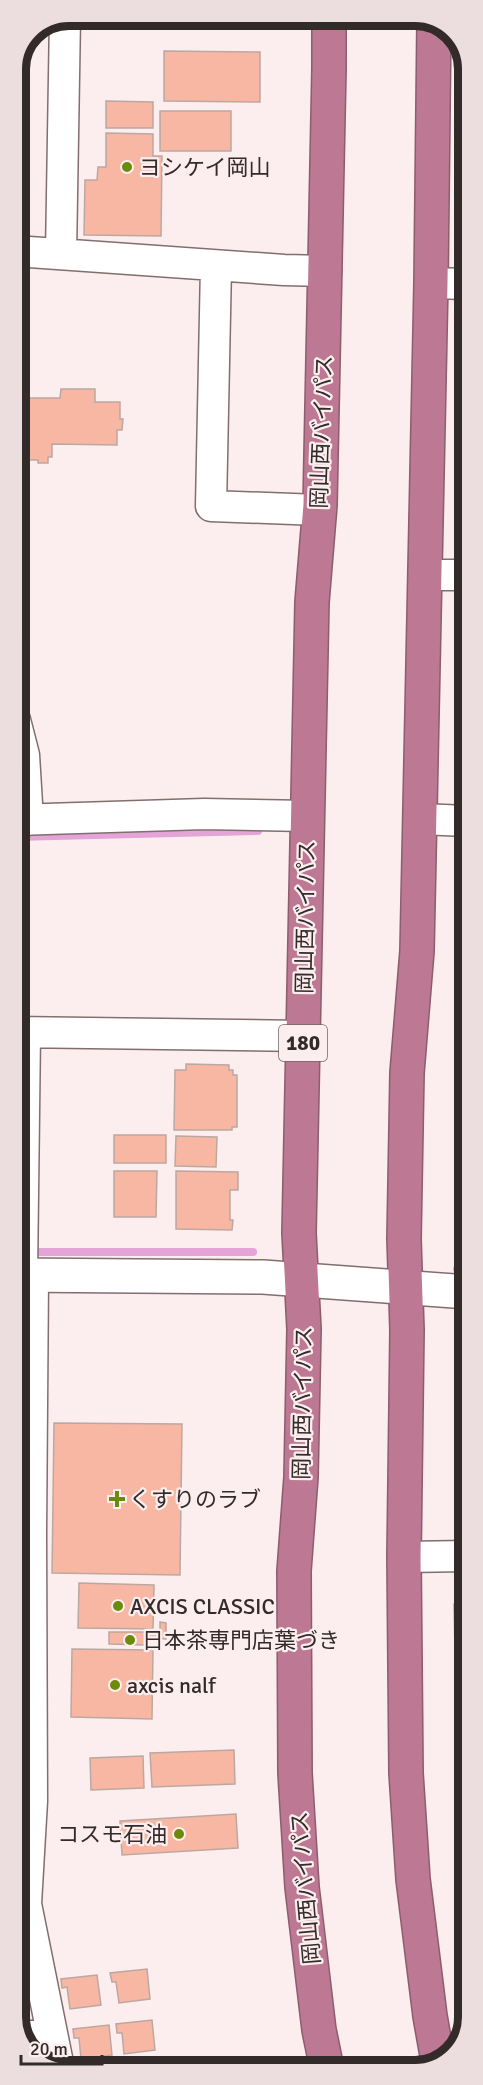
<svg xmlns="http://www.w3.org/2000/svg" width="483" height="2085" font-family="Signika,'Noto Sans JP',sans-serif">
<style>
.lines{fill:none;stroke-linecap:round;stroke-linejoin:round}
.stream{stroke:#e4a4d8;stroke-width:8}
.building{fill:#f7b7a3;stroke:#bca8a2;stroke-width:1.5}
.street-casing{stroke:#826e6e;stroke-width:33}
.secondary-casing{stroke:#826e6e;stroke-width:36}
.highway-casing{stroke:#8d5d6e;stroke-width:36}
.street{stroke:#fff;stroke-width:30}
.secondary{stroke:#fff;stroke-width:33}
.highway{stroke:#bd7893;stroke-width:33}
.poi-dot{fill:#6d8b0b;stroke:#fceeee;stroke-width:2}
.labels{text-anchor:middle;stroke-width:4.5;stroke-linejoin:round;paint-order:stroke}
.shield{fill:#fceeee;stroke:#6f6565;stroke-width:1.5}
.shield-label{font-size:21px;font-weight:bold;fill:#332a2a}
.poi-label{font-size:22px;fill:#332a2a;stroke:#fceeee;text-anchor:start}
.street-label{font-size:22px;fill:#332a2a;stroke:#fceeee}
.rim{fill:none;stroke:#332a2a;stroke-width:8}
</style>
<rect width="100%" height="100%" fill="#fceeee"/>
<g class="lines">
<path class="stream" d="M 15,837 L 258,831
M 466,838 L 467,838
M 28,1252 L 253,1252
M 457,1269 L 468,1269"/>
</g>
<path class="building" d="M 164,51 L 260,52 L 260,102 L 164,101 Z
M 106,101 L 153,102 L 153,128 L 106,128 Z
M 160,111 L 231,111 L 231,151 L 160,151 Z
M 106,133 L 153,134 L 153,156 L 162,156 L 161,236 L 84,235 L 85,180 L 97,180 L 98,167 L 106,167 Z
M 61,389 L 95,389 L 95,402 L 120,402 L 120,419 L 123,419 L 122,430 L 117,430 L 117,445 L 52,444 L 52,457 L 48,457 L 48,463 L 38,463 L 38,460 L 28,460 L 29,456 L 15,456 L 16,416 L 23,416 L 23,398 L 60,398 Z
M 186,1064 L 229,1065 L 229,1070 L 233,1070 L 233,1075 L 237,1075 L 237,1127 L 232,1127 L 232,1130 L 174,1130 L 175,1070 L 186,1070 Z
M 114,1135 L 166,1135 L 166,1163 L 114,1163 Z
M 176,1136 L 217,1137 L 216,1167 L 175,1166 Z
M 114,1171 L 157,1171 L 156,1217 L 114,1217 Z
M 176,1171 L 238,1172 L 238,1190 L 230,1190 L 230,1220 L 233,1220 L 232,1230 L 176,1229 Z
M 54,1423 L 182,1424 L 180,1575 L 52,1573 Z
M 79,1583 L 154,1585 L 153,1629 L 78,1628 Z
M 468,1603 L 468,1701 L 456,1702 L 454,1604 Z
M 160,1622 L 166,1623 L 166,1639 L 145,1638 L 145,1645 L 109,1644 L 109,1632 L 160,1632 Z
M 72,1649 L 153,1650 L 152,1719 L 71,1717 Z
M 234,1750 L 235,1784 L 152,1787 L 150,1753 Z
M 143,1756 L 144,1788 L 91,1790 L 90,1758 Z
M 236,1814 L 238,1848 L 122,1855 L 120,1821 Z
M 147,1969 L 150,1999 L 119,2003 L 116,1982 L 112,1982 L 110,1973 Z
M 97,1975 L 101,2005 L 70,2009 L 67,1987 L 62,1988 L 61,1979 Z
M 152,2020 L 155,2050 L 124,2054 L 122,2033 L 117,2033 L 116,2024 Z
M 109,2025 L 112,2055 L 81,2059 L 79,2038 L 74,2038 L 73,2029 Z"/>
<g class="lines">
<defs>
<path id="street" d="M 15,251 L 284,270 L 326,271
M 61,254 L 65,17
M 216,266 L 211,506 L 319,510
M 431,283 L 467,284
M 425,575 L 467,575
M 15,720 L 24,755 L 28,820
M 420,819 L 467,821
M 15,820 L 204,814 L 308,816
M 15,1032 L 303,1036
M 22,1275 L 25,1032
M 33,1276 L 31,1534 L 32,1801 L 26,1904 L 59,2068
M 404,1557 L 468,1556
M 21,2036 L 52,2036"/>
<path id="secondary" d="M 16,1275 L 263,1277 L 468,1292"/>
<path id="highway" d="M 434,21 L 431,283 L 417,951 L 407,1073 L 404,1239 L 407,1330 L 404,1557 L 406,1773 L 413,1879 L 430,2016 L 438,2061
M 327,2069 L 319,2030 L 302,1887 L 295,1773 L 294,1571 L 301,1477 L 304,1329 L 299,1233 L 312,602 L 320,505 L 329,68 L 329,15"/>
</defs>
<use href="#street" class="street-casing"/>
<use href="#secondary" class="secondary-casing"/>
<use href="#highway" class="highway-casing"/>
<use href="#street" class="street"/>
<use href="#secondary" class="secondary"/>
<use href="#highway" class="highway"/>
</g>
<g class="poi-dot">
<circle cx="127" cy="167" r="6"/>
<path d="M114 1490h6v6h6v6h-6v6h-6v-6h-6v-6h6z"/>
<circle cx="118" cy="1606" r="6"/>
<circle cx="130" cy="1640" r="6"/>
<circle cx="115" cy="1685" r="6"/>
<circle cx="179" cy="1834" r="6"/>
</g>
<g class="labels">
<rect class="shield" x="279" y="1025" width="48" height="36" rx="4.5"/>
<g class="shield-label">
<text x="303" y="1050">180</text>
</g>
<g class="poi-label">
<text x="139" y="175">ヨシケイ岡山</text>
<text x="129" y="1507">くすりのラブ</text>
<text x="130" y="1614">AXCIS CLASSIC</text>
<text x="142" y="1648">日本茶専門店葉づき</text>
<text x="127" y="1693">axcis nalf</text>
<text x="167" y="1842" text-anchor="end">コスモ石油</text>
</g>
<g class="street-label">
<text transform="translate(321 432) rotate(-88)" y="8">岡山西バイパス</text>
<text transform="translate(305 917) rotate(-89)" y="8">岡山西バイパス</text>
<text transform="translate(302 1403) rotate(-89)" y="8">岡山西バイパス</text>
<text transform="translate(305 1888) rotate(-95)" y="8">岡山西バイパス</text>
</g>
</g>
<path d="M0 0H483V2085H0ZM69 26H415A43 43 0 0 1 458 69V2017A43 43 0 0 1 415 2060H69A43 43 0 0 1 26 2017V69A43 43 0 0 1 69 26Z" fill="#ecdede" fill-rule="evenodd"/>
<path class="rim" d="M69 26H415A43 43 0 0 1 458 69V2017A43 43 0 0 1 415 2060H69A43 43 0 0 1 26 2017V69A43 43 0 0 1 69 26Z"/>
<path d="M21 2055v9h81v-9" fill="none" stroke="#332a2a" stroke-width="3"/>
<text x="30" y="2055" font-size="18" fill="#332a2a" stroke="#fceeee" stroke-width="4.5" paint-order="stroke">20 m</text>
</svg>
